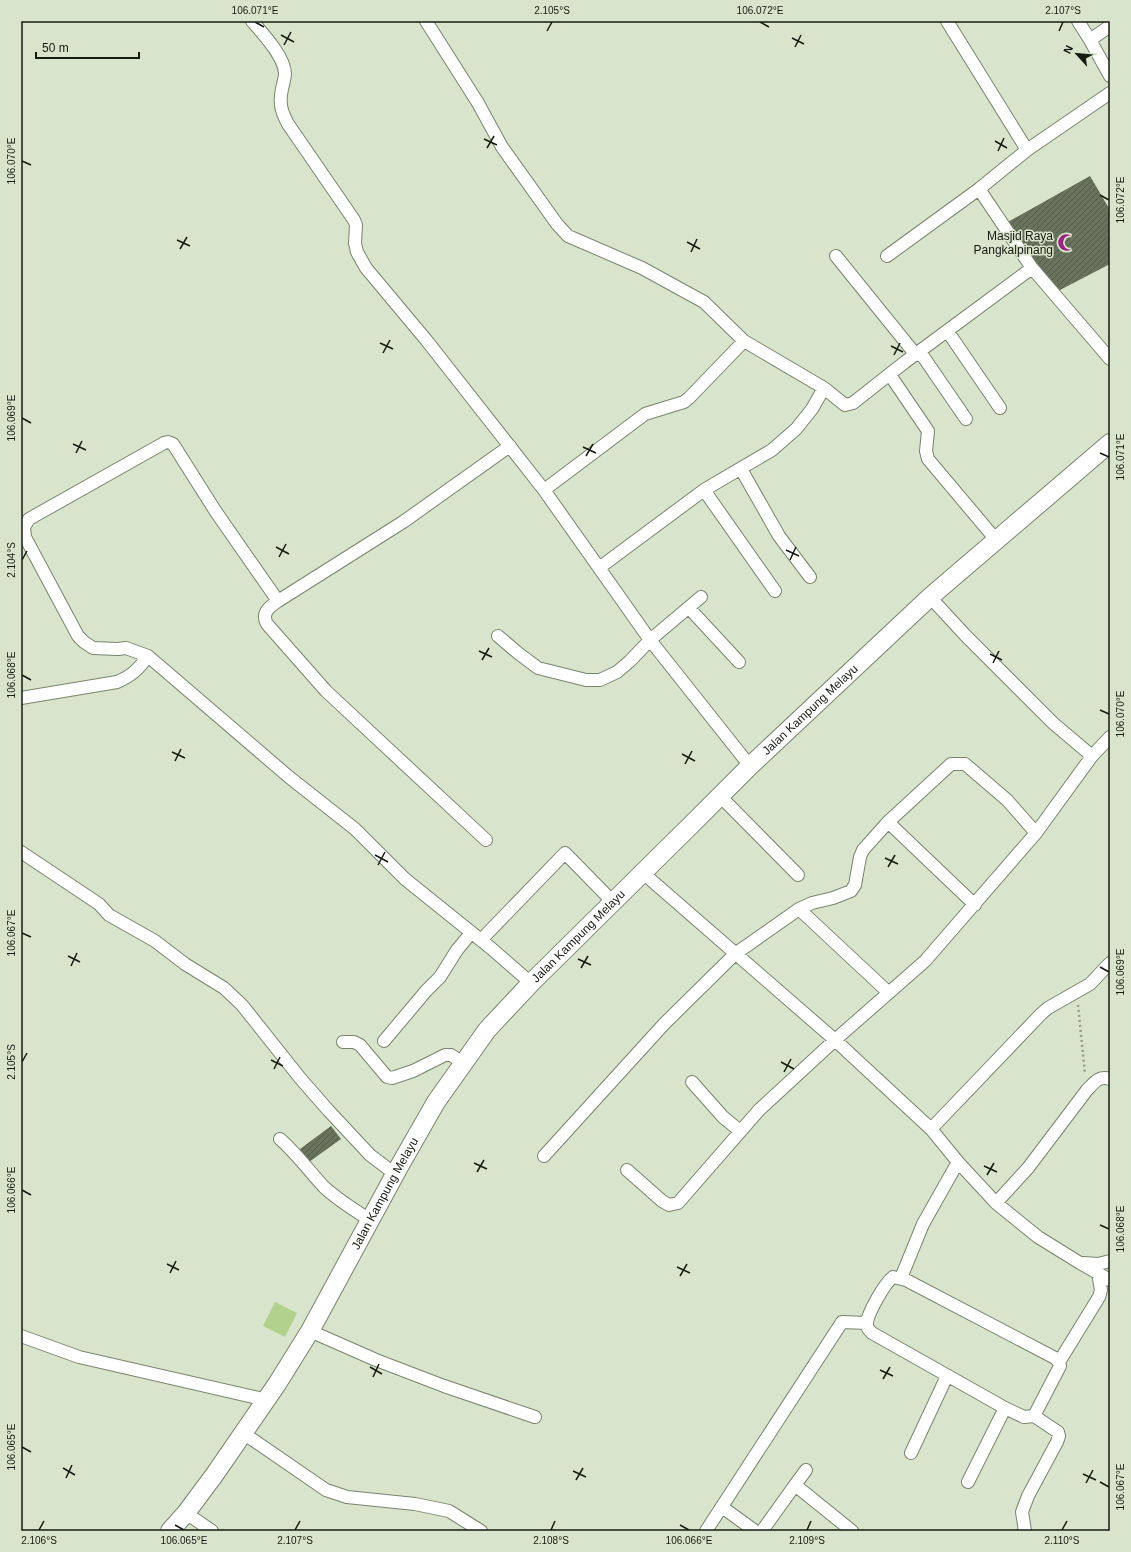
<svg xmlns="http://www.w3.org/2000/svg" width="1131" height="1552" font-family="Arial,sans-serif">
<style>
.water{fill:#b1d18d}
.building{fill:url(#building-hatch)}
.lines{fill:none;stroke-linecap:round;stroke-linejoin:round}
.street-casing{stroke:#79846d;stroke-width:14}
.secondary-casing{stroke:#79846d;stroke-width:20}
.path{stroke:#959e8b;stroke-width:2.5;stroke-dasharray:2 3;stroke-linecap:butt}
.street{stroke:#fff;stroke-width:12}
.secondary{stroke:#fff;stroke-width:18}
.ticks{fill:none;stroke:#161a11;stroke-width:1.5}
.labels{text-anchor:middle;stroke-width:3;stroke-linejoin:round;paint-order:stroke}
.poi-label{font-size:12px;fill:#161a11;stroke:#d8e4cb;text-anchor:end}
.street-label{font-size:12px;fill:#161a11;stroke:#d8e4cb}
.neatline{fill:none;stroke:#161a11;stroke-width:1.5}
.ticks-label{font-size:10px;text-anchor:middle;fill:#161a11}
</style>
<defs>
<pattern id="building-hatch" width="6" height="6" patternUnits="userSpaceOnUse"><rect width="6" height="6" fill="#68735d"/><path d="M-1 1l2-2M0 6l6-6M5 7l2-2" fill="none" stroke="#555e4b"/></pattern>
</defs>
<rect width="100%" height="100%" fill="#d8e4cb"/>
<path class="water" d="M 275,1302 L 297,1313 L 285,1337 L 263,1326 Z"/>
<path class="building" d="M 1090,176 L 1110,210 L 1110,264 L 1058,291 L 1006,223 Z
M 331,1126 L 341,1139 L 309,1162 L 300,1149 Z"/>
<g class="lines">
<defs>
<path id="street" d="M 252,21 C 263,34 284,56 285,73 C 285,78 283,84 282,89 C 279,103 281,111 288,124 L 354,220 L 356,225 L 355,243 L 357,252 L 366,268 L 427,341 L 544,490 L 650,640 L 750,766
M 426,21 L 478,103 L 502,147 L 557,224 L 568,236 L 642,268 L 704,302 L 744,341 L 824,388 L 845,405 L 853,403 L 905,362 L 1032,268
M 947,21 L 1027,150
M 1078,21 L 1090,40 L 1110,76
M 1090,40 L 1110,26
M 979,189 L 1032,268 L 1110,359
M 836,256 L 916,355
M 887,256 L 979,189 L 1027,150 L 1110,93
M 948,332 L 1000,408
M 920,352 L 966,419
M 890,375 L 928,431 L 926,451 L 928,459 L 997,541
M 510,446 L 403,522 L 278,601 L 216,512 L 173,444 L 168,442 L 164,443 L 29,519 L 24,527 L 25,537 L 78,636 L 84,642 L 93,648 L 118,649 L 126,648 L 148,656 L 289,777 L 355,829 L 405,879 L 492,949 L 531,983
M 741,469 L 779,536 L 810,577
M 544,490 L 645,414 L 684,402 L 689,398 L 744,341
M 704,490 L 775,591
M 599,568 L 704,490 L 772,450 L 796,429 L 812,409 L 824,388
M 930,597 L 965,635 L 1053,723 L 1092,756
M 278,601 C 269,607 261,613 267,624 L 326,691 L 486,840
M 689,608 L 739,662
M 498,636 L 518,653 L 538,668 L 586,680 L 600,680 L 617,672 L 630,661 L 650,640 L 701,597
M 21,698 L 117,682 C 131,676 138,670 148,656
M 720,796 L 798,875
M 888,822 L 975,905
M 21,852 L 99,904 L 109,915 L 155,941 L 185,964 L 224,988 L 242,1005 L 300,1078 L 328,1110 L 370,1155 L 395,1174
M 643,873 L 835,1040 L 925,961 L 1036,833 L 1092,756 L 1110,737
M 799,909 L 889,993
M 481,940 L 565,853 L 613,902
M 384,1041 L 426,991 L 440,977 L 457,950 L 471,933
M 343,1042 L 354,1042 L 360,1045 L 387,1077 L 392,1078 L 413,1071 L 445,1055 L 451,1055 L 463,1063
M 692,1082 L 723,1117 L 740,1131
M 931,1129 L 1041,1014 L 1048,1008 L 1090,984 L 1110,963
M 280,1139 C 297,1154 309,1171 324,1187 C 338,1200 354,1210 370,1220
M 544,1156 L 664,1024 L 735,954 L 799,909 L 812,903 L 833,898 L 851,891 L 855,885 L 860,857 L 863,850 L 888,822 L 951,764 L 965,764 L 1007,800 L 1036,833
M 627,1170 L 662,1201 L 669,1205 L 678,1203 L 759,1110 L 835,1040 L 931,1129 L 958,1162 L 996,1203 L 1038,1237 L 1080,1263 L 1110,1280
M 996,1203 L 1028,1168 L 1087,1090 C 1094,1083 1099,1075 1110,1079
M 1083,1263 L 1098,1264 L 1110,1261
M 901,1278 L 923,1224 L 958,1162
M 310,1331 L 376,1360 L 444,1386 L 535,1417
M 21,1336 L 79,1357 L 267,1400
M 1059,1362 L 1099,1297 L 1101,1290 L 1098,1273
M 243,1433 L 326,1490 L 347,1497 L 415,1504 L 449,1511 L 481,1531
M 911,1453 L 947,1376
M 968,1482 L 1005,1408
M 795,1485 L 806,1470
M 722,1507 L 755,1531
M 186,1513 L 212,1531
M 706,1531 L 842,1322 L 867,1323
M 762,1531 L 795,1485 L 852,1531
M 1025,1531 L 1022,1512 L 1028,1496 L 1057,1442 L 1059,1436 L 1058,1432 L 1034,1416 L 1024,1417 L 1005,1408 L 872,1333 C 869,1330 867,1328 867,1325 C 866,1315 885,1283 893,1277 L 906,1280 L 1055,1358 L 1059,1362 L 1060,1366 L 1034,1416"/>
<g id="secondary">
<path id="s1" d="M 170,1531 L 186,1513 L 215,1474 L 277,1384 L 310,1331 L 400,1165 L 436,1102 L 487,1030 L 531,983 L 692,824 L 750,766 L 930,597 L 1110,443"/>
</g>
</defs>
<use href="#street" class="street-casing"/>
<use href="#secondary" class="secondary-casing"/>
<path class="path" d="M 1078,1005 L 1085,1074"/>
<use href="#street" class="street"/>
<use href="#secondary" class="secondary"/>
</g>
<path class="ticks" d="M 255,22 L 264,27M 760,22 L 769,27M 547,31 L 552,22M 1059,31 L 1063,22M 281,35 L 294,42M 792,38 L 804,44M 284,45 L 291,32M 795,47 L 801,35M 484,139 L 497,145M 995,141 L 1007,148M 487,148 L 494,136M 998,151 L 1004,138M 22,161 L 31,165M 1100,195 L 1109,200M 177,240 L 190,246M 687,242 L 700,249M 180,249 L 187,237M 691,252 L 697,239M 380,343 L 393,349M 891,346 L 903,352M 383,353 L 390,340M 894,355 L 900,343M 22,418 L 31,423M 73,444 L 86,450M 583,447 L 596,453M 76,453 L 82,441M 1100,453 L 1109,457M 586,456 L 593,444M 276,547 L 289,554M 786,550 L 799,556M 279,557 L 286,544M 22,560 L 27,551M 790,560 L 796,547M 479,651 L 492,657M 990,654 L 1002,660M 482,660 L 489,648M 993,663 L 999,651M 22,675 L 31,680M 1100,710 L 1109,714M 172,752 L 185,758M 682,754 L 695,761M 175,761 L 181,749M 685,764 L 692,751M 375,855 L 388,862M 885,858 L 898,864M 378,865 L 385,852M 888,867 L 895,855M 22,933 L 31,937M 68,956 L 80,962M 578,959 L 591,965M 71,966 L 77,953M 1100,967 L 1109,972M 581,968 L 588,956M 271,1060 L 283,1066M 22,1062 L 27,1053M 781,1062 L 794,1069M 274,1069 L 280,1057M 784,1072 L 791,1059M 474,1163 L 487,1169M 984,1166 L 997,1172M 477,1172 L 484,1160M 987,1175 L 994,1163M 22,1190 L 31,1195M 1100,1225 L 1109,1229M 167,1264 L 179,1270M 677,1267 L 690,1273M 170,1273 L 176,1261M 680,1276 L 687,1264M 370,1367 L 382,1374M 880,1370 L 893,1376M 373,1377 L 379,1364M 883,1379 L 890,1367M 22,1447 L 31,1452M 63,1468 L 75,1475M 573,1471 L 586,1477M 1083,1474 L 1096,1480M 66,1478 L 72,1465M 576,1480 L 583,1468M 1100,1482 L 1109,1487M 1086,1483 L 1093,1470M 175,1525 L 184,1530M 680,1525 L 689,1530M 39,1530 L 44,1521M 295,1530 L 300,1521M 551,1530 L 555,1521M 807,1530 L 811,1521M 1062,1530 L 1067,1521"/>
<defs>
<symbol id="mosque-bare" viewBox="-9 -9 18 18"><path d="M3.5-4.9A6 6 0 1 0 3.5 4.9A5 5 0 1 1 3.5-4.9Z" fill="#9b2580" stroke="#d8e4cb" stroke-width="2.5" paint-order="stroke"/></symbol>
</defs>
<g fill-rule="evenodd">
<use href="#mosque-bare" x="1054" y="230" width="25" height="25"/>
</g>
<g class="labels">
<g class="poi-label">
<text x="1053" y="240">Masjid Raya<tspan x="1053" dy="14">Pangkalpinang</tspan></text>
</g>
<g class="street-label">
<text dy="4" stroke="none"><textPath href="#s1" startOffset="1049">Jalan Kampung Melayu</textPath></text>
<text dy="4" stroke="none"><textPath href="#s1" startOffset="725">Jalan Kampung Melayu</textPath></text>
<text dy="4" stroke="none"><textPath href="#s1" startOffset="401">Jalan Kampung Melayu</textPath></text>
</g>
</g>
<rect width="1131" height="1552" fill="none" stroke="#d8e4cb" stroke-width="44"/>
<g transform="translate(1077 54) rotate(297)" stroke="#d8e4cb" stroke-width="3" paint-order="stroke">
<path d="M0-3L7 15L0 10L-7 15Z" fill="#161a11"/>
<text y="-6" font-size="11" font-weight="bold" text-anchor="middle" fill="#161a11">N</text>
</g>
<path d="M36 52v6h103v-6" fill="none" stroke="#161a11" stroke-width="2"/>
<text x="42" y="52" font-size="12" fill="#161a11" stroke="#d8e4cb" stroke-width="3" paint-order="stroke">50 m</text>
<rect x="22" y="22" width="1087" height="1508" class="neatline"/>
<g class="ticks-label">
<text x="255" y="14">106.071°E</text>
<text x="552" y="14">2.105°S</text>
<text x="760" y="14">106.072°E</text>
<text x="1063" y="14">2.107°S</text>
<text transform="translate(11 161) rotate(-90)" y="4">106.070°E</text>
<text transform="translate(1120 200) rotate(-90)" y="4">106.072°E</text>
<text transform="translate(11 418) rotate(-90)" y="4">106.069°E</text>
<text transform="translate(1120 457) rotate(-90)" y="4">106.071°E</text>
<text transform="translate(11 560) rotate(-90)" y="4">2.104°S</text>
<text transform="translate(11 675) rotate(-90)" y="4">106.068°E</text>
<text transform="translate(1120 714) rotate(-90)" y="4">106.070°E</text>
<text transform="translate(11 933) rotate(-90)" y="4">106.067°E</text>
<text transform="translate(1120 972) rotate(-90)" y="4">106.069°E</text>
<text transform="translate(11 1062) rotate(-90)" y="4">2.105°S</text>
<text transform="translate(11 1190) rotate(-90)" y="4">106.066°E</text>
<text transform="translate(1120 1229) rotate(-90)" y="4">106.068°E</text>
<text transform="translate(11 1447) rotate(-90)" y="4">106.065°E</text>
<text transform="translate(1120 1487) rotate(-90)" y="4">106.067°E</text>
<text x="39" y="1544">2.106°S</text>
<text x="184" y="1544">106.065°E</text>
<text x="295" y="1544">2.107°S</text>
<text x="551" y="1544">2.108°S</text>
<text x="689" y="1544">106.066°E</text>
<text x="807" y="1544">2.109°S</text>
<text x="1062" y="1544">2.110°S</text>
</g>
</svg>
